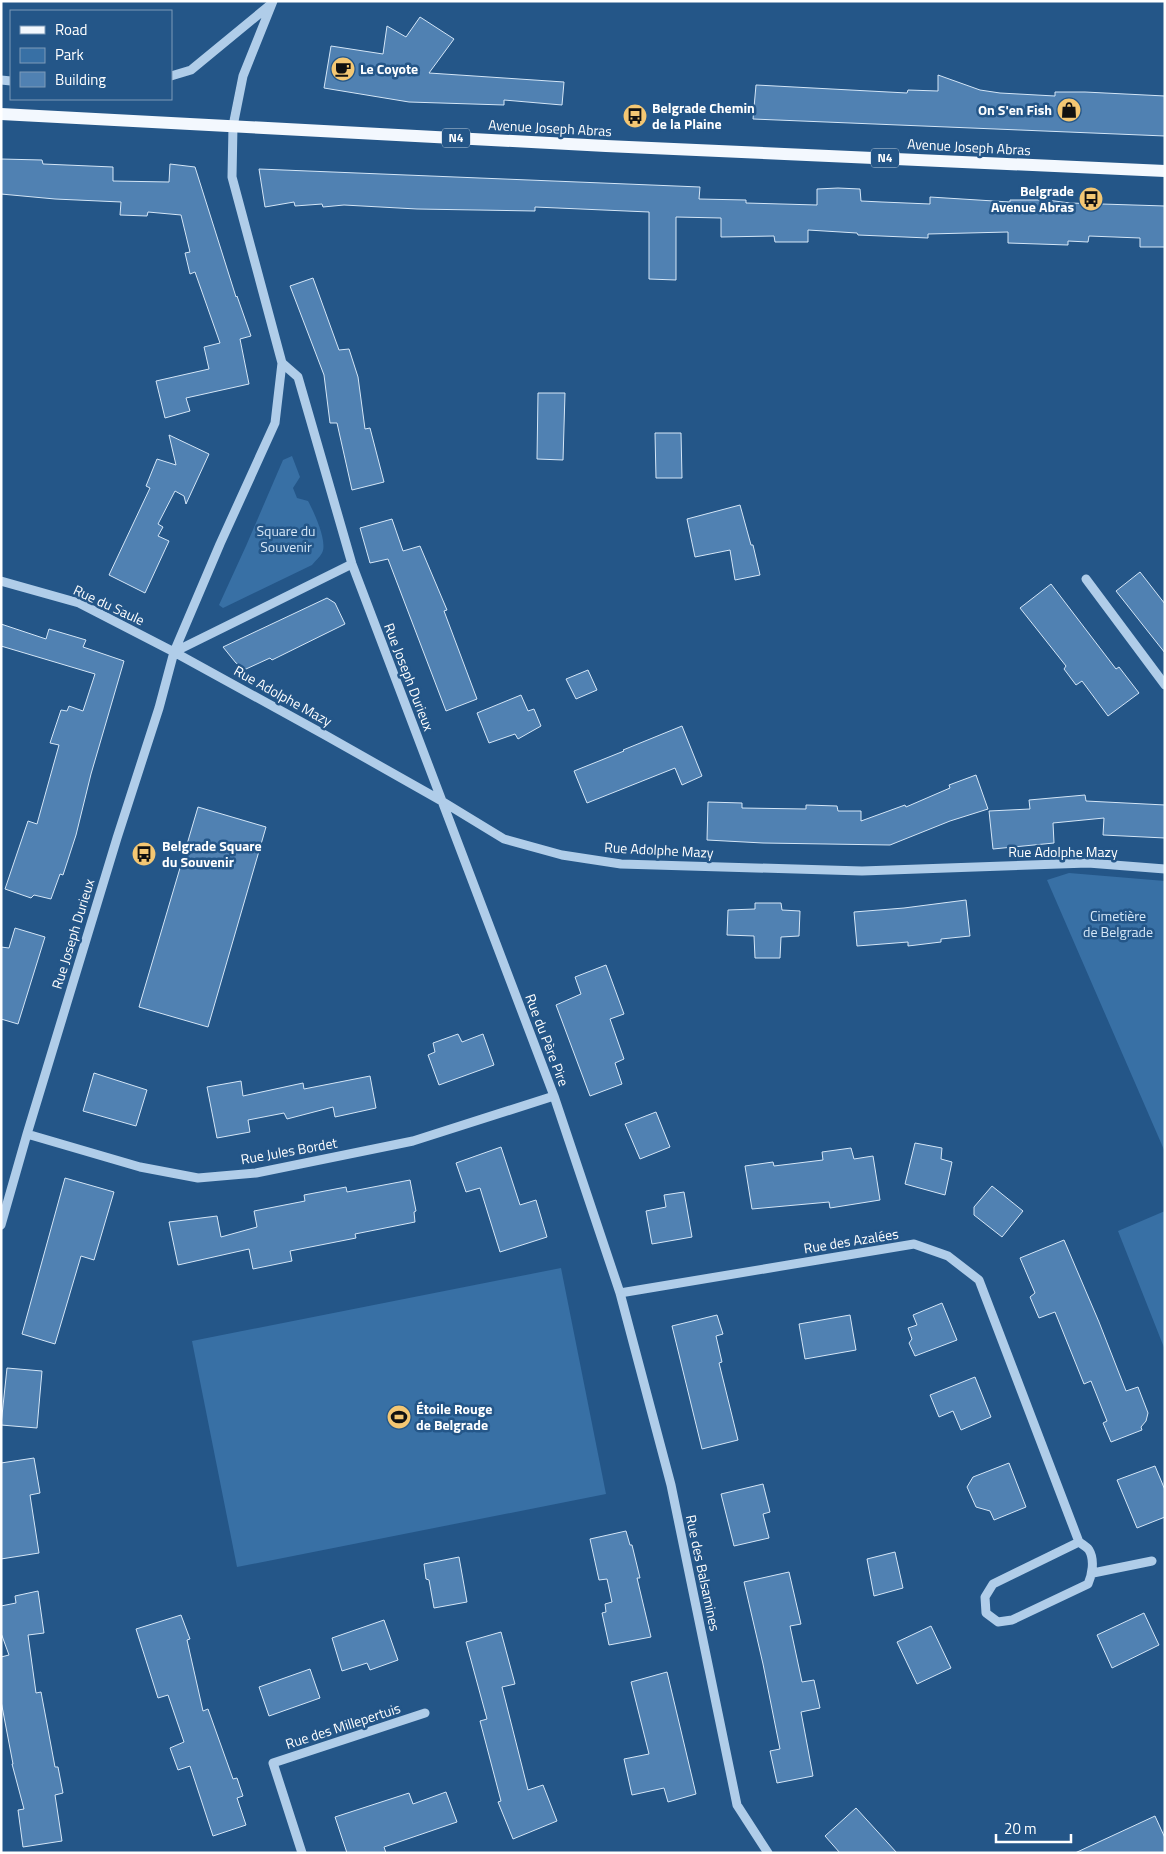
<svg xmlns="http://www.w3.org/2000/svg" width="1166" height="1854" font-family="'Titillium Web',sans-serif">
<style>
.green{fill:#3870a5}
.building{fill:#5081b2;stroke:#d4e6f7}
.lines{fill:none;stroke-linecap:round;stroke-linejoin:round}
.minor{stroke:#b0cde9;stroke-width:9}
.major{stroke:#f3f8fe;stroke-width:12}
.labels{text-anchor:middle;stroke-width:5;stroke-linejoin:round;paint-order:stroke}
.shield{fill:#245688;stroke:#bdccdb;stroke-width:1}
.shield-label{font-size:12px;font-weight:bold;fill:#fff}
.poi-label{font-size:14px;font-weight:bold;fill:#fff;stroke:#245688;text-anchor:start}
.street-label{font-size:14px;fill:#fff;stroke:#245688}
.park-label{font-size:14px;fill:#d4e6f7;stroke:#245688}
</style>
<rect width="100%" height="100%" fill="#245688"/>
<path class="green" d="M 292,456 L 300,477 L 293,488 L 297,498 L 308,501 C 314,512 328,542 322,553 C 320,557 315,561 312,565 L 223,608 L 219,605 L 246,546 L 283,460 Z
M 1069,873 L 1165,881 L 1165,1152 L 1047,880 Z
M 1165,1211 L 1165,1350 L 1118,1231 Z
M 561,1268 L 606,1494 L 237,1567 L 192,1341 Z"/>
<path class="building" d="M 420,17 L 454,39 L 429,73 L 564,82 L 562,105 L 504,100 L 504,105 L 409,102 L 324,88 L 331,46 L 383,54 L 387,26 L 406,37 Z
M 938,75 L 980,90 L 1000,93 L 1055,96 L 1055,92 L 1085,92 L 1165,96 L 1165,136 L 753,119 L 756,85 L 907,93 L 908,90 L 938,91 Z
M 1,159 L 42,160 L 43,164 L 113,167 L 113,181 L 169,182 L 170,164 L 195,167 L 236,297 L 237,296 L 251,336 L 240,339 L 249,384 L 186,398 L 190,411 L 165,418 L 156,381 L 209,369 L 204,347 L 220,343 L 195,272 L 190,274 L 185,253 L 190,252 L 181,215 L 148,212 L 147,216 L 120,215 L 121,202 L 55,199 L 1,194 Z
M 259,169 L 700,187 L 699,199 L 746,200 L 746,203 L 817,205 L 817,189 L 838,188 L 860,189 L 861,201 L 882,202 L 930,204 L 930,197 L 1010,202 L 1010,200 L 1047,200 L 1070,203 L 1165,206 L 1165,247 L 1140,247 L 1140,238 L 1089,236 L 1088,242 L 1068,241 L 1068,245 L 1008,243 L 1008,232 L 928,234 L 928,238 L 858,235 L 857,233 L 808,230 L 808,242 L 775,242 L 774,236 L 721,237 L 721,218 L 676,217 L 676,280 L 649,279 L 649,212 L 535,207 L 535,211 L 417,209 L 344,205 L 323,207 L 322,204 L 295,206 L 294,202 L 265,207 Z
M 313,278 L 339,350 L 349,349 L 358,377 L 365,429 L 370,428 L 384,482 L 352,490 L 337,423 L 330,423 L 324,375 L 290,286 Z
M 538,393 L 565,393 L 563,460 L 537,459 Z
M 655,433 L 681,433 L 682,478 L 656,478 Z
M 169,435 L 209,454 L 186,504 L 184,496 L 175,491 L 158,524 L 163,527 L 158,536 L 169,541 L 145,593 L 109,575 L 150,488 L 146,486 L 157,459 L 176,465 Z
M 740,505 L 751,545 L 753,545 L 760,575 L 735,580 L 730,550 L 695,557 L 687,519 Z
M 392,519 L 403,551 L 420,546 L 447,610 L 444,611 L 477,699 L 446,711 L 388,559 L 370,563 L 360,528 Z
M 1140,572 L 1165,604 L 1165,653 L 1116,591 Z
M 1051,584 L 1116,669 L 1119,667 L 1139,693 L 1108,716 L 1082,681 L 1076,685 L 1064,669 L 1066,666 L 1020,608 Z
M 327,598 L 335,603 L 345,624 L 272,660 L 270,658 L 246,669 L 236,663 L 223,647 Z
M 1,624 L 46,639 L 49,629 L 86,640 L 83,647 L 124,661 L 91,774 L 76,835 L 63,875 L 60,874 L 51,899 L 34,895 L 31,898 L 5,889 L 28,821 L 37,824 L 59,745 L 50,743 L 61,710 L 67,711 L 69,706 L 83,711 L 95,674 L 1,646 Z
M 588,670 L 597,690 L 576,699 L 566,679 Z
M 521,695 L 528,711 L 534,709 L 541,726 L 518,739 L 515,734 L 489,743 L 477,713 Z
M 682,726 L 702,776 L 682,785 L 675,768 L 587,803 L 574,771 L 624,751 L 623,750 Z
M 976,775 L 988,809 L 950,821 L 890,845 L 763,843 L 707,840 L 708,802 L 742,803 L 742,808 L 806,809 L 806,805 L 837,806 L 838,811 L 861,811 L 861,821 L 905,805 L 906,807 L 950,788 L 949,785 Z
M 1085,795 L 1086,801 L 1165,805 L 1165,838 L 1103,835 L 1104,818 L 1053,823 L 1054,843 L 993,849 L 989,811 L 1030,809 L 1029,800 Z
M 198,807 L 266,827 L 208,1027 L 139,1007 Z
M 966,900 L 970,936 L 941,939 L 941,942 L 908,946 L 908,942 L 857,946 L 854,912 L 904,908 Z
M 755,903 L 781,903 L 782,910 L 800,911 L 799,936 L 781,937 L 780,958 L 755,958 L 754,936 L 727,935 L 728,910 L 755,909 Z
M 15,928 L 45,937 L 18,1024 L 1,1019 L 1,947 L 9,948 Z
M 606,965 L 624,1014 L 610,1019 L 624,1059 L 615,1063 L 622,1084 L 590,1096 L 556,1005 L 581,994 L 575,977 Z
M 458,1034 L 462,1042 L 483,1034 L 494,1065 L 439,1085 L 428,1055 L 435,1052 L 433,1043 Z
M 94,1073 L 147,1090 L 136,1126 L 83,1111 Z
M 370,1076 L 376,1108 L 335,1117 L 333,1107 L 287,1119 L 284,1113 L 248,1120 L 250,1132 L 217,1138 L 207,1087 L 241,1081 L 243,1096 L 303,1083 L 304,1089 Z
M 656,1112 L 670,1147 L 640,1159 L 625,1124 Z
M 915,1143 L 942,1148 L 941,1159 L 952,1162 L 945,1195 L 905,1184 Z
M 501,1147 L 520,1205 L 536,1200 L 547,1237 L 500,1252 L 480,1188 L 466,1192 L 456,1163 Z
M 851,1148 L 854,1159 L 873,1156 L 880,1200 L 830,1208 L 829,1202 L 752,1209 L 745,1166 L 773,1162 L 774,1166 L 823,1160 L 822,1152 Z
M 65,1178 L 114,1192 L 94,1260 L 81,1256 L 55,1344 L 22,1334 Z
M 410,1180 L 416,1211 L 414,1212 L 415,1222 L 355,1234 L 356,1238 L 290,1251 L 292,1261 L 253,1269 L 249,1249 L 178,1265 L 169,1222 L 217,1216 L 221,1237 L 257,1227 L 254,1211 L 305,1201 L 304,1195 L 346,1187 L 347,1192 Z
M 992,1186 L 1023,1211 L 1002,1237 L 974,1215 L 974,1207 Z
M 684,1192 L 692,1237 L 652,1244 L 646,1211 L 666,1207 L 664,1195 Z
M 1064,1240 L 1099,1322 L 1126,1391 L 1138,1387 L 1148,1413 L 1146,1421 L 1141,1427 L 1142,1430 L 1111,1442 L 1103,1423 L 1107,1421 L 1091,1381 L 1084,1384 L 1055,1312 L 1039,1318 L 1030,1297 L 1035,1293 L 1020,1258 Z
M 942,1303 L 957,1340 L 915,1356 L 909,1343 L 912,1339 L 908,1328 L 917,1325 L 913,1315 Z
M 717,1315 L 723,1334 L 716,1336 L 722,1362 L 719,1363 L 738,1440 L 702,1449 L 672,1326 Z
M 850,1315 L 856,1350 L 805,1359 L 799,1324 Z
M 7,1368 L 42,1371 L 37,1428 L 1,1425 Z
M 975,1377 L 991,1417 L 961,1430 L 953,1411 L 939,1417 L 930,1395 Z
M 34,1458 L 40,1493 L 30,1495 L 39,1553 L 1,1559 L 1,1463 Z
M 1009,1463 L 1026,1507 L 994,1520 L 990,1511 L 976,1507 L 967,1487 L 973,1477 Z
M 1155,1466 L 1165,1490 L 1165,1517 L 1137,1528 L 1117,1480 Z
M 763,1484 L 770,1512 L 763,1514 L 769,1538 L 734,1546 L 721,1494 Z
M 626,1531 L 630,1545 L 632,1545 L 640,1578 L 637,1578 L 651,1637 L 609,1645 L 602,1613 L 606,1612 L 605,1604 L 612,1602 L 607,1579 L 599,1580 L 590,1539 Z
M 895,1552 L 903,1588 L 874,1596 L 867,1559 Z
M 459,1557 L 467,1602 L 434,1608 L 429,1580 L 426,1579 L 424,1564 Z
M 789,1572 L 801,1624 L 790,1626 L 802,1682 L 814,1680 L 820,1708 L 801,1712 L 813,1776 L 777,1783 L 770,1751 L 780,1749 L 763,1664 L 744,1582 Z
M 38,1591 L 44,1633 L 28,1635 L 36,1693 L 41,1692 L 55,1767 L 58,1767 L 63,1793 L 55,1795 L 62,1841 L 23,1847 L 18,1810 L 24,1809 L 12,1764 L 13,1764 L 1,1701 L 1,1657 L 9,1655 L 1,1633 L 1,1606 L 16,1603 L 15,1596 Z
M 1144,1613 L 1159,1645 L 1112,1668 L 1097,1635 Z
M 181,1615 L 190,1639 L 187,1640 L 203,1711 L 208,1709 L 233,1779 L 237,1778 L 243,1796 L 237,1798 L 246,1825 L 213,1836 L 190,1766 L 178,1770 L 170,1748 L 184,1742 L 168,1695 L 158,1698 L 136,1629 Z
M 384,1620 L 398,1660 L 370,1670 L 367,1663 L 342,1671 L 332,1638 Z
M 931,1626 L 951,1668 L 917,1684 L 897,1642 Z
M 501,1632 L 515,1684 L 502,1687 L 528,1790 L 543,1785 L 557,1821 L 513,1839 L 498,1802 L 501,1801 L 480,1721 L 487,1719 L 466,1642 Z
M 310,1669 L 320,1698 L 269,1716 L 259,1687 Z
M 667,1672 L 696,1794 L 668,1802 L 664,1788 L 632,1795 L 624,1759 L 649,1754 L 631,1682 Z
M 446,1792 L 457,1822 L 384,1847 L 386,1853 L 347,1853 L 335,1817 L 409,1793 L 413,1804 Z
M 856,1808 L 897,1853 L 840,1853 L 825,1836 Z
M 1155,1816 L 1165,1838 L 1165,1853 L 1075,1853 Z"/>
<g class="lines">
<path class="minor" d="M 171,76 L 191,70 L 270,5
M 1,80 L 11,81
M 282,363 L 298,377 L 352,564 L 554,1096 L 620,1293 L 671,1485 L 737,1805 L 768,1853
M 1086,579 L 1165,685
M 1,581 L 79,603 L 174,652 L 325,735 L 440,800 L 504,839 L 562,855 L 621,864 L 862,871 L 1088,863 L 1165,869
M 174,652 L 352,564
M 27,1134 L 140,1167 L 198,1178 L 256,1173 L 413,1141 L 554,1096
M 1,1225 L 27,1134 L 117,838 L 159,708 L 174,652 L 220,544 L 275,423 L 282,363 L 232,177 L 233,126 L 243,76 L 273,1
M 620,1293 L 914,1244 L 948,1256 L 979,1280 L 1079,1542 C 1082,1544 1087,1547 1089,1550 C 1095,1560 1092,1575 1088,1584 L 1012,1620 L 998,1622 L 986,1613 L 985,1597 L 993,1584 L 1079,1542
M 1093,1573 L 1152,1561
M 302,1853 L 273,1763 L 425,1713"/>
<path class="major" d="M 1,114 L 606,146 L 1165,171"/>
</g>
<defs>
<symbol id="cafe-disc" viewBox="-11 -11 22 22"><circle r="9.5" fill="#f4c773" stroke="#245688"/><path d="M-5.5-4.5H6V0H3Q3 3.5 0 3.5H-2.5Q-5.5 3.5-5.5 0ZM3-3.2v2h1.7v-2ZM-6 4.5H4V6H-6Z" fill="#111"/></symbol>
<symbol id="shop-disc" viewBox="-11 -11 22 22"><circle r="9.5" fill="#f4c773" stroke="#245688"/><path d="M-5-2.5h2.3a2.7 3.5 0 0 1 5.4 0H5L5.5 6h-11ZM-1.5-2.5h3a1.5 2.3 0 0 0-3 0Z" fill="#111"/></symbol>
<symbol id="bus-disc" viewBox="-11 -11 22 22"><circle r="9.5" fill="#f4c773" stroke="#245688"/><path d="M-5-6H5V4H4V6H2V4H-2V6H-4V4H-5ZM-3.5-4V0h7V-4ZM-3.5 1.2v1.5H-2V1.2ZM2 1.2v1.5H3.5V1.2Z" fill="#111"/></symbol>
<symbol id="stadium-disc" viewBox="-11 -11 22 22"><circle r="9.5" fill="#f4c773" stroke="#245688"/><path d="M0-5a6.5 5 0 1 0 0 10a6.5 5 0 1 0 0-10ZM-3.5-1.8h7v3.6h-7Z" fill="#111"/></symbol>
</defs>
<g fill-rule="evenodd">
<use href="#cafe-disc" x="329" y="55" width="28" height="28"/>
<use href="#shop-disc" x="1055" y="96" width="28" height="28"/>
<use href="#bus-disc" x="621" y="102" width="28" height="28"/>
<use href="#bus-disc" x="1077" y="185" width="28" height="28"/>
<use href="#bus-disc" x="130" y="840" width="28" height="28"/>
<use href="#stadium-disc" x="385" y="1403" width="28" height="28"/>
</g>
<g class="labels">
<g class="shield">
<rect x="442" y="128.5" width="28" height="19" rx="4"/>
<rect x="871" y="148.5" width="28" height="19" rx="4"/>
</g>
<g class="shield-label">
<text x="456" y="142">N4</text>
<text x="885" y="162">N4</text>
</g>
<g class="poi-label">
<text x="360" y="74">Le Coyote</text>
<text x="652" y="113">Belgrade Chemin<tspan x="652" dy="16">de la Plaine</tspan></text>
<text x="1052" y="115" text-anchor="end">On S'en Fish</text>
<text x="1074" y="196" text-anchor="end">Belgrade<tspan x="1074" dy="16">Avenue Abras</tspan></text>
<text x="162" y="851">Belgrade Square<tspan x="162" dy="16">du Souvenir</tspan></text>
<text x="416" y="1414">Étoile Rouge<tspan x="416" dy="16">de Belgrade</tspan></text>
</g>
<g class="street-label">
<text transform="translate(550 128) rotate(3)" y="5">Avenue Joseph Abras</text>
<text transform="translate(969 147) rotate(3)" y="5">Avenue Joseph Abras</text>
<text transform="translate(109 605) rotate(25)" y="5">Rue du Saule</text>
<text transform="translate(409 677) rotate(69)" y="5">Rue Joseph Durieux</text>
<text transform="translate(283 696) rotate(29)" y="5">Rue Adolphe Mazy</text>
<text transform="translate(659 850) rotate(3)" y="5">Rue Adolphe Mazy</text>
<text x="1063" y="857">Rue Adolphe Mazy</text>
<text transform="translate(73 934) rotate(-73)" y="5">Rue Joseph Durieux</text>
<text transform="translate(547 1040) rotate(69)" y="5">Rue du Père Pire</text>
<text transform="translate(289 1151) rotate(-10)" y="5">Rue Jules Bordet</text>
<text transform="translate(851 1241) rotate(-9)" y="5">Rue des Azalées</text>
<text transform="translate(703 1573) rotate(78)" y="5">Rue des Balsamines</text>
<text transform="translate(343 1726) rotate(-18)" y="5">Rue des Millepertuis</text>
</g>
<g class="park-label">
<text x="286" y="536">Square du<tspan x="286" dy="16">Souvenir</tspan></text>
<text x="1118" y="921">Cimetière<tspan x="1118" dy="16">de Belgrade</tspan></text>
</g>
</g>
<rect width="1166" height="1854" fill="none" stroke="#ffffff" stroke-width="5"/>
<rect x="10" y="10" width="162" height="90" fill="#245688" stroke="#7c9ab8"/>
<rect x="20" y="26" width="25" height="8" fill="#f3f8fe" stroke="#7c9ab8"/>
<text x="55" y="35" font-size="15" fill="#ffffff">Road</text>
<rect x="20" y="48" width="25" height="15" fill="#3870a5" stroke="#7c9ab8"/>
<text x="55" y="60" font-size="15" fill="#ffffff">Park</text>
<rect x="20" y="72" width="25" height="15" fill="#5081b2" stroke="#7c9ab8"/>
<text x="55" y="85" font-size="15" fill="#ffffff">Building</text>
<path d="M996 1834v8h75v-8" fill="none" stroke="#ffffff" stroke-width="2.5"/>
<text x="1004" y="1834" font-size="15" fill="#ffffff" stroke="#245688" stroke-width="4" paint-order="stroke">20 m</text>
</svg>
